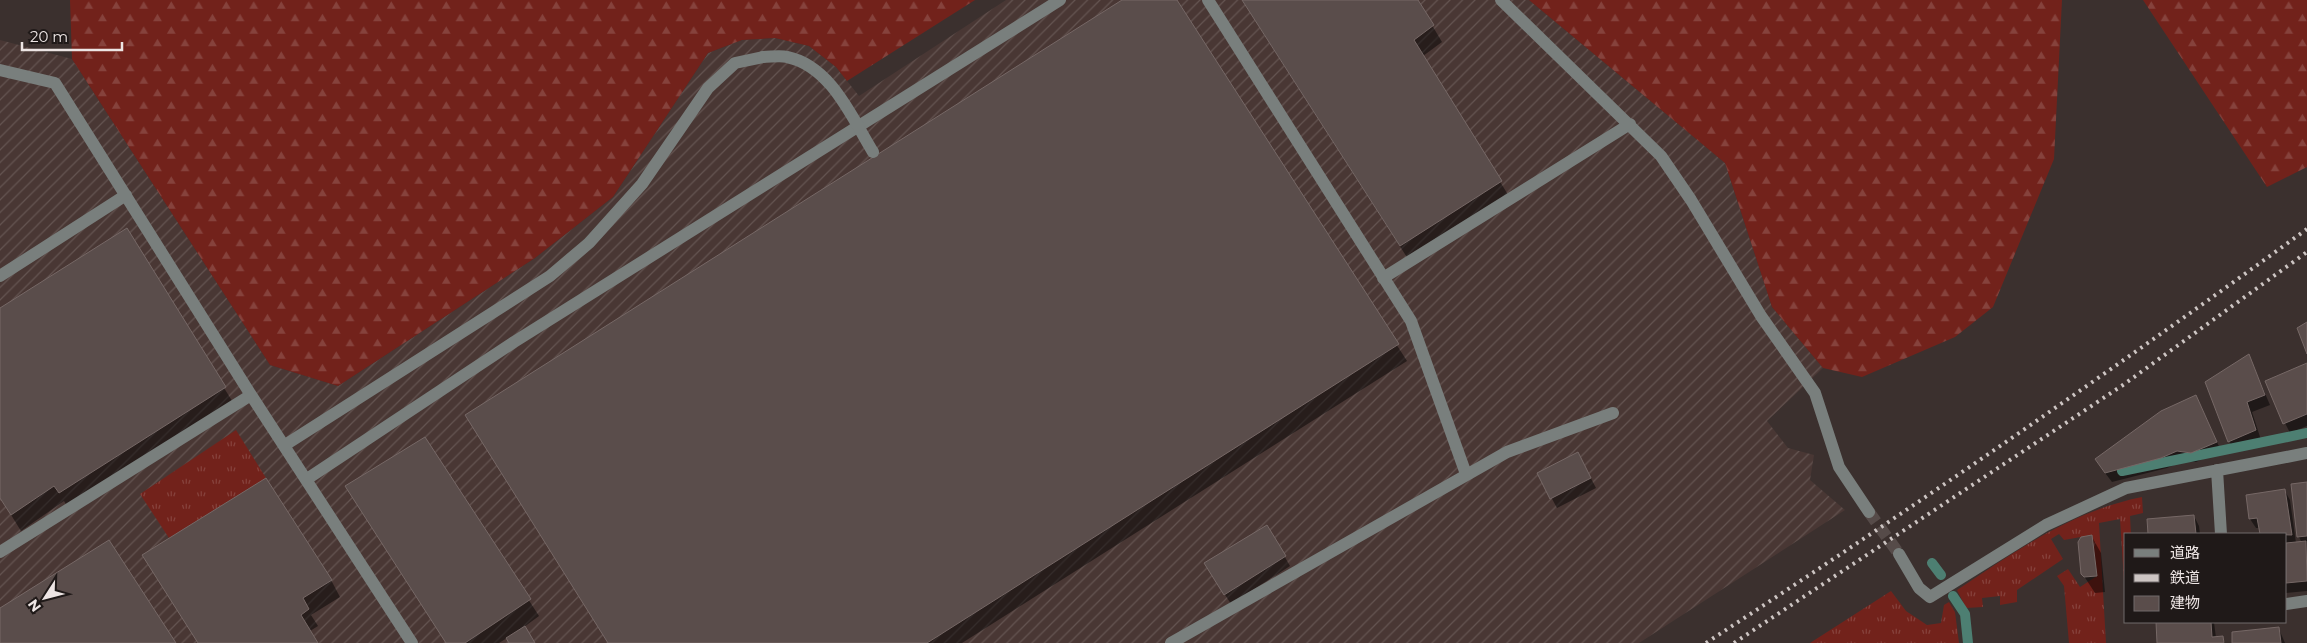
<svg xmlns="http://www.w3.org/2000/svg" width="2307" height="643" font-family="Montserrat,'Noto Sans JP',sans-serif">
<style>
.industrial{fill:url(#industrial-furrows)}
.grass{fill:url(#grass-tufts)}
.forest{fill:url(#forest-firs)}
.shadow{fill:#0007}
.lines{fill:none;stroke-linecap:round;stroke-linejoin:round}
.stream{stroke:#4d7f72;stroke-width:10}
.building{fill:#5a4d4b;stroke:#766866}
.minor-tunnel{stroke:#564b49;stroke-width:12;stroke-dasharray:12 6;stroke-linecap:butt}
.minor{stroke:#797f7d;stroke-width:12}
.rail{stroke:#cdc5c3;stroke-width:4;stroke-dasharray:2.5 5;stroke-linecap:butt}
.minor-bridge{stroke:#797f7d;stroke-width:12}
</style>
<defs>
<pattern id="industrial-furrows" width="10" height="10" patternUnits="userSpaceOnUse" patternTransform="scale(1.25)"><rect width="10" height="10" fill="#493734"/><path d="M-1 1l2-2M0 10L10 0M9 11l2-2" fill="none" stroke="#645451"/></pattern>
<pattern id="grass-tufts" width="24" height="20" patternUnits="userSpaceOnUse" patternTransform="scale(1.25)"><rect width="24" height="20" fill="#72221b"/><path d="M3 7l-1-3M5 7V3M7 7l1-3M15 17l-1-3M17 17v-4M19 17l1-3" fill="none" stroke="#86423c"/></pattern>
<pattern id="forest-firs" width="22" height="20" patternUnits="userSpaceOnUse" patternTransform="scale(1.25)"><rect width="22" height="20" fill="#72221b"/><path d="M5 1l3.5 6h-7zM16 11l3.5 6h-7z" fill="#86423c"/></pattern>
</defs>
<rect width="100%" height="100%" fill="#3b302e"/>
<path class="industrial" d="M 1006,0 L 1529,0 L 1725,163 L 1772,307 L 1823,368 L 1767,421 L 1788,448 L 1814,455 L 1810,480 L 1845,510 L 1639,643 L 0,643 L 0,40 L 72,59 L 270,365 L 338,386 L 535,258 L 613,197 L 708,53 L 742,40 L 775,38 L 809,46 L 836,67 L 859,96 Z"/>
<path class="grass" d="M 236,430 L 266,478 L 169,538 L 140,494 Z
M 2142,497 L 2143,513 L 2130,516 L 2131,534 L 2126,534 L 2126,612 L 2120,519 L 2099,523 L 2106,643 L 2069,643 L 2064,586 L 2057,576 L 2068,569 L 2080,587 L 2097,576 L 2092,535 L 2064,540 L 2059,534 L 2051,539 L 2063,559 L 2017,590 L 2017,602 L 2000,605 L 2000,596 L 1982,598 L 1983,607 L 1966,608 L 1957,590 C 2016,551 2072,511 2142,497 Z
M 1891,591 L 1906,611 L 1927,625 L 1941,623 L 1944,605 L 1949,602 L 1955,612 L 1959,643 L 1810,643 Z"/>
<path class="forest" d="M 70,0 L 975,0 L 847,81 L 836,67 L 809,46 L 775,38 L 742,40 L 708,53 L 613,197 L 535,258 L 338,386 L 270,365 L 72,59 Z
M 1529,0 L 2062,0 L 2054,159 L 1993,307 L 1955,337 L 1862,377 L 1823,368 L 1772,307 L 1725,163 Z
M 2143,0 L 2307,0 L 2307,167 L 2267,187 Z"/>
<path class="shadow" d="M 1125,0 L 1176,0 L 1407,361 L 962,643 L 609,643 Z
M 1242,0 L 1417,0 L 1442,42 L 1423,56 L 1510,198 L 1410,262 Z
M 126,230 L 234,404 L 69,509 L 64,501 L 21,531 L 0,497 L 0,309 Z
M 2249,356 L 2270,405 L 2252,412 L 2261,440 L 2235,451 L 2229,441 Z
M 2307,366 L 2307,426 L 2290,433 L 2285,423 Z
M 2201,406 L 2221,451 L 2196,462 L 2183,461 L 2167,468 L 2112,482 L 2102,469 Z
M 424,438 L 539,616 L 524,627 L 534,643 L 510,643 L 507,638 L 499,643 L 446,643 Z
M 1583,463 L 1596,488 L 1557,508 L 1538,473 Z
M 2307,483 L 2307,591 L 2286,593 L 2286,534 L 2261,534 L 2260,528 L 2256,528 L 2250,519 L 2285,491 L 2290,500 L 2296,543 L 2302,543 L 2299,537 L 2292,485 Z
M 2194,516 L 2199,526 L 2200,534 L 2149,534 L 2148,521 Z
M 1267,526 L 1290,566 L 1231,604 L 1211,573 Z
M 2092,537 L 2101,553 L 2105,592 L 2095,593 L 2082,573 Z
M 331,580 L 340,597 L 311,615 L 318,626 L 310,631 L 317,643 L 199,643 Z
M 2157,622 L 2214,622 L 2216,638 L 2222,638 L 2225,643 L 2158,643 Z
M 2279,629 L 2285,643 L 2234,643 Z"/>
<g class="lines">
<path class="stream" d="M 2122,471 L 2307,433
M 1932,563 L 1941,575
M 1953,596 L 1965,614 L 1968,643"/>
</g>
<path class="building" d="M 1122,0 L 1177,0 L 1399,344 L 927,643 L 608,643 L 465,415 Z
M 1242,0 L 1418,0 L 1434,25 L 1414,40 L 1502,181 L 1400,246 Z
M 127,228 L 226,387 L 59,493 L 54,486 L 11,515 L 0,498 L 0,308 Z
M 2307,322 L 2307,354 L 2297,328 Z
M 2249,354 L 2265,395 L 2247,402 L 2256,430 L 2228,442 L 2205,382 Z
M 2307,363 L 2307,414 L 2283,424 L 2265,381 Z
M 2196,395 L 2217,442 L 2191,453 L 2177,451 L 2161,458 L 2105,473 L 2095,459 L 2161,411 Z
M 425,437 L 531,599 L 465,643 L 446,643 L 345,486 Z
M 1578,452 L 1591,478 L 1550,499 L 1537,473 Z
M 266,478 L 332,580 L 303,598 L 309,609 L 301,615 L 318,643 L 198,643 L 142,555 Z
M 2307,482 L 2307,536 L 2297,537 L 2291,484 Z
M 2285,489 L 2292,535 L 2260,534 L 2257,518 L 2249,519 L 2246,495 Z
M 2194,515 L 2196,534 L 2148,534 L 2147,519 Z
M 1267,525 L 1286,556 L 1224,595 L 1204,563 Z
M 2092,535 L 2097,576 L 2084,577 L 2081,574 L 2078,542 L 2081,537 Z
M 109,540 L 176,643 L 0,643 L 0,608 Z
M 2306,541 L 2307,581 L 2286,583 L 2286,543 Z
M 2156,622 L 2211,622 L 2212,637 L 2223,636 L 2224,643 L 2157,643 Z
M 525,626 L 535,643 L 509,643 L 506,638 Z
M 2279,627 L 2281,643 L 2232,643 L 2232,632 Z"/>
<g class="lines">
<path class="minor-tunnel" d="M 1869,512 L 1899,554"/>
<path class="minor" d="M 1208,0 L 1411,321 L 1466,474
M 1501,0 L 1661,156 L 1691,200 L 1761,316 L 1815,393 L 1839,467 L 1869,512
M 0,70 L 55,83 L 251,395 L 412,643
M 0,276 L 126,195
M 1383,278 L 1630,124
M 285,445 L 550,276 L 589,243 L 642,184 L 708,88 L 735,63 L 763,57
M 2217,470 L 2221,534
M 307,479 L 514,342 L 1060,0
M 0,552 L 251,395
M 1899,554 L 1919,588 L 1930,597 L 2046,525 L 2126,488 L 2307,453
M 2286,604 L 2307,601
M 1171,643 L 1507,452 L 1613,413"/>
<path class="rail" d="M 1706,643 C 1910,510 2110,372 2307,229
M 1734,643 L 2123,385 L 2307,252"/>
<path class="minor-bridge" d="M 763,57 C 771,57 780,55 787,57 C 831,66 852,118 873,152"/>
</g>
<rect x="2124" y="533" width="162" height="90" fill="#1f1918" stroke="#716b6a"/>
<rect x="2134" y="549" width="25" height="8" fill="#797f7d" stroke="#716b6a"/>
<text x="2170" y="558" font-size="15" fill="#ede5e4">道路</text>
<rect x="2134" y="574" width="25" height="8" fill="#cdc5c3" stroke="#716b6a"/>
<text x="2170" y="583" font-size="15" fill="#ede5e4">鉄道</text>
<rect x="2134" y="596" width="25" height="15" fill="#5a4d4b" stroke="#716b6a"/>
<text x="2170" y="608" font-size="15" fill="#ede5e4">建物</text>
<g transform="translate(45 598) rotate(234)" stroke="#1f1918" stroke-width="4" paint-order="stroke">
<path d="M0-4L9 19L0 12L-9 19Z" fill="#ede5e4"/>
<text y="-8" font-size="14" font-weight="bold" text-anchor="middle" fill="#ede5e4">N</text>
</g>
<path d="M22 42v8h100v-8" fill="none" stroke="#ede5e4" stroke-width="2.5"/>
<text x="30" y="42" font-size="15" fill="#ede5e4" stroke="#1f1918" stroke-width="4" paint-order="stroke">20 m</text>
</svg>
